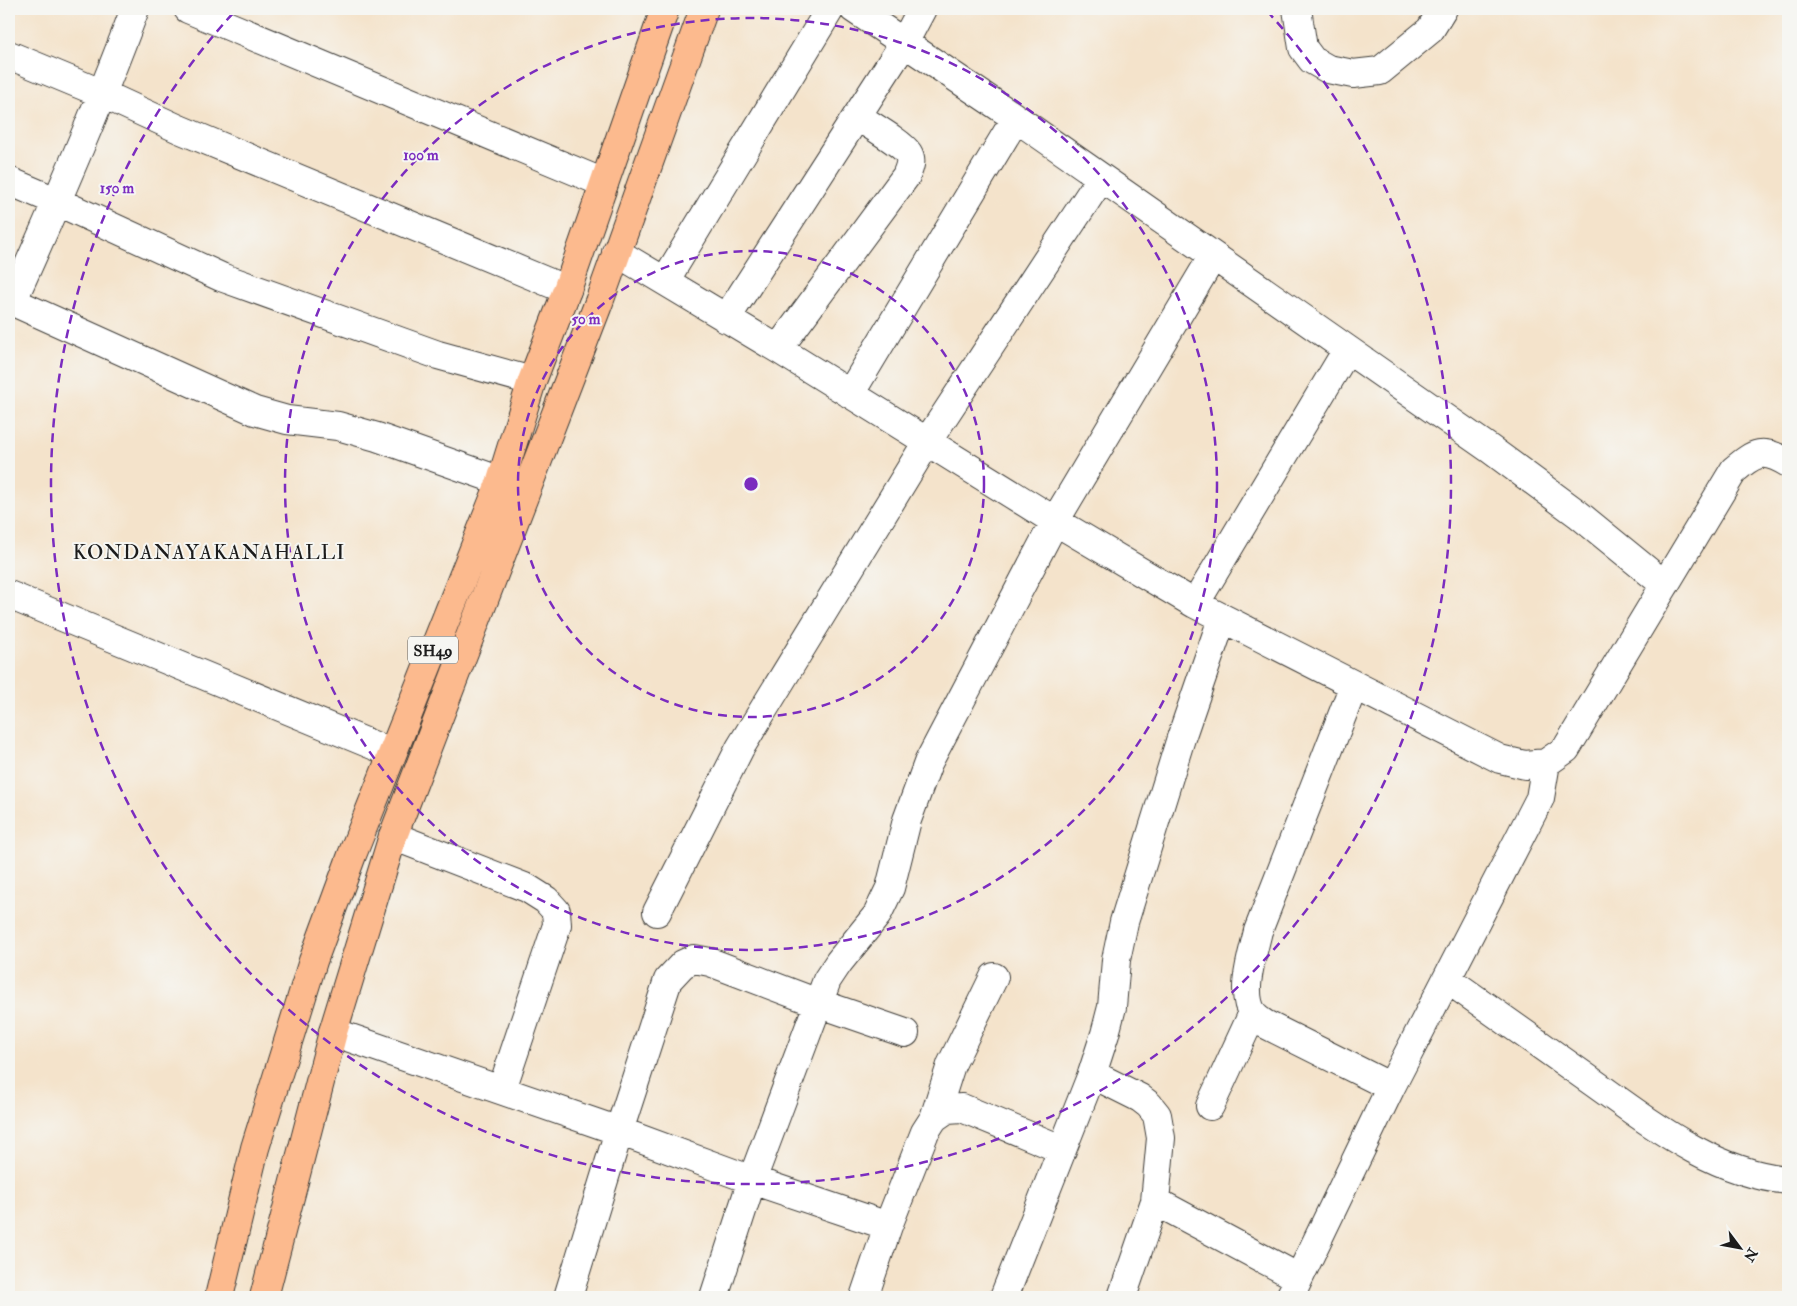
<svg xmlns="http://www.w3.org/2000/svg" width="1797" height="1306" font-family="'IM FELL Double Pica',serif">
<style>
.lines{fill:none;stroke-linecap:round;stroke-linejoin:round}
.minor-casing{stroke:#3c3a36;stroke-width:30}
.major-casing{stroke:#3c3a36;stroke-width:30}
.minor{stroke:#fff;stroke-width:28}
.major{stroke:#fcba8e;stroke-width:28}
.ring{fill:none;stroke:#7b2cbf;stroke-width:2.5;stroke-dasharray:9 6}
.labels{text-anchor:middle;stroke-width:4;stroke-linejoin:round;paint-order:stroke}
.shield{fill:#f6f6f2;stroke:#5d5d5c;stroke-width:1}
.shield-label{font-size:16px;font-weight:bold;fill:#1c1c1c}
.quarter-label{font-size:20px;letter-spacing:1px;fill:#1c1c1c;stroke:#f6f6f2}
.centre{fill:#7b2cbf;stroke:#f6f6f2;stroke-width:2.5}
.ring-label{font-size:15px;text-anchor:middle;font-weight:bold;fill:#7b2cbf;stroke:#f6f6f2;stroke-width:4;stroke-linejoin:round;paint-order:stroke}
</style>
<rect width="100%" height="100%" fill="#f6f6f2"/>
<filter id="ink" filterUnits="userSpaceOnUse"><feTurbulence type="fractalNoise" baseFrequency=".02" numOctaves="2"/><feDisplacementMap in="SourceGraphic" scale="10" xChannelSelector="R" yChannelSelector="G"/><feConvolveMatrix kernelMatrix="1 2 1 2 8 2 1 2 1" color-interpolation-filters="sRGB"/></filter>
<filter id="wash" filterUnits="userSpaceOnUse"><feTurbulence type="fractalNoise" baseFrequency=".0096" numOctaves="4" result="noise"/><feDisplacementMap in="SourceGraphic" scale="20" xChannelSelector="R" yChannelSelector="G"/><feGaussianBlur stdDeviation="1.12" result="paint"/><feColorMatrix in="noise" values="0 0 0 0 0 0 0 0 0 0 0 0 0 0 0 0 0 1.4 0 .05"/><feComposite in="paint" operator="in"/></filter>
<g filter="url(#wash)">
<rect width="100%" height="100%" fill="#f4e3cb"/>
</g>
<g filter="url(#ink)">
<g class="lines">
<defs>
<path id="minor" d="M 188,9 L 604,183
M 854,9 L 1016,118 L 1490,449 L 1578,514 L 1665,585
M 1297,9 L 1303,48 L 1312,60 L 1328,69 L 1353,74 L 1380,71 L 1430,30 L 1443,9
M 9,55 L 103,94 L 179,129 L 567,290
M 9,181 L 58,202 L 221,277 L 438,355 L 532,381
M 616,252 L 778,349 L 1055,521 L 1195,604 L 1500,759 L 1525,765 L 1546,763 L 1566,749 L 1734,470 C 1755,452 1763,448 1788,463
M 665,281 L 830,9
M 9,300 L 255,411 L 287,420 L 338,426 L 377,437 L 501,481
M 12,302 C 56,205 98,108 135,9
M 726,319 L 904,43 L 922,9
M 778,349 L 906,176 C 909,168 913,161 908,153 C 902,143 868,124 857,116
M 850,394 L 1016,118
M 9,595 L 392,753
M 1195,604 L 1347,350
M 1354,685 L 1258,931 C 1253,953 1239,993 1253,1014 C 1255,1018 1261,1021 1265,1024 L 1391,1087
M 393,836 L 527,888 L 546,900 L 556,911 L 557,925 L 502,1089
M 657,912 L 740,748 L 927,442 L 1101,178
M 1447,979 C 1494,1012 1540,1045 1587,1078 C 1648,1121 1711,1173 1788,1180
M 333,1032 L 619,1131 L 752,1180 L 888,1226
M 1092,1074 L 1140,1098 L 1149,1105 L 1157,1115 L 1161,1138 L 1155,1201 L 1122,1297
M 1210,1106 L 1253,1013
M 934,1118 L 951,1065 L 994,977
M 1155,1201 L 1299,1278
M 568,1297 L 619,1131 L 668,980 L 683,964 L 694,959 L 710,962 L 818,1003 L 905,1033
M 714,1297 L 752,1180 L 827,980 L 839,962 L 877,915 L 890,888 L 907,820 L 928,763 L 1055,521 L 1213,256
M 864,1297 L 888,1226 L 925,1132 L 934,1118 L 947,1109 L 962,1108 L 1061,1149
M 1004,1297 L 1092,1074 L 1105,1034 L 1112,1007 L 1116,960 L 1124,922 L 1181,738 L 1222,619
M 1290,1297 L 1391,1087 L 1540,798 L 1546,763"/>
<path id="major" d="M 219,1297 L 255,1148 L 313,961 L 352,855 L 501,481 L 532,381 L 567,290 L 665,9
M 264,1297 L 333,1032 L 393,836 L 599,302 L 704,9"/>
</defs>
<use href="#minor" class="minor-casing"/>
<use href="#major" class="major-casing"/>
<use href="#minor" class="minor"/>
<use href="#major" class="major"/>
</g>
</g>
<g class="ring">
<circle cx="751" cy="484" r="233"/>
<circle cx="751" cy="484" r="466"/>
<path d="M1267 11A700 700 0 1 1 235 11"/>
</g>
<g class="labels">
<rect class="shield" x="408" y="636.5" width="50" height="27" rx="4"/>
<g class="shield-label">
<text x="433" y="656">SH49</text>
</g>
<g class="quarter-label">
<text x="209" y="559">KONDANAYAKANAHALLI</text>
</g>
</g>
<circle cx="751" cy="484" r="8" class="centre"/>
<g class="ring-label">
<text x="421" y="160">100 m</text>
<text x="117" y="193">150 m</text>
<text x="586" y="324">50 m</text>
</g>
<rect width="1797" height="1306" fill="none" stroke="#f6f6f2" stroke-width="30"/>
<g transform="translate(1740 1248) rotate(122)" stroke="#f6f6f2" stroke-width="4" paint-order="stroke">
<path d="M0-4L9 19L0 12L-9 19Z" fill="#1c1c1c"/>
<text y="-8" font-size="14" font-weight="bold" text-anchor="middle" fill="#1c1c1c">N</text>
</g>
</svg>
